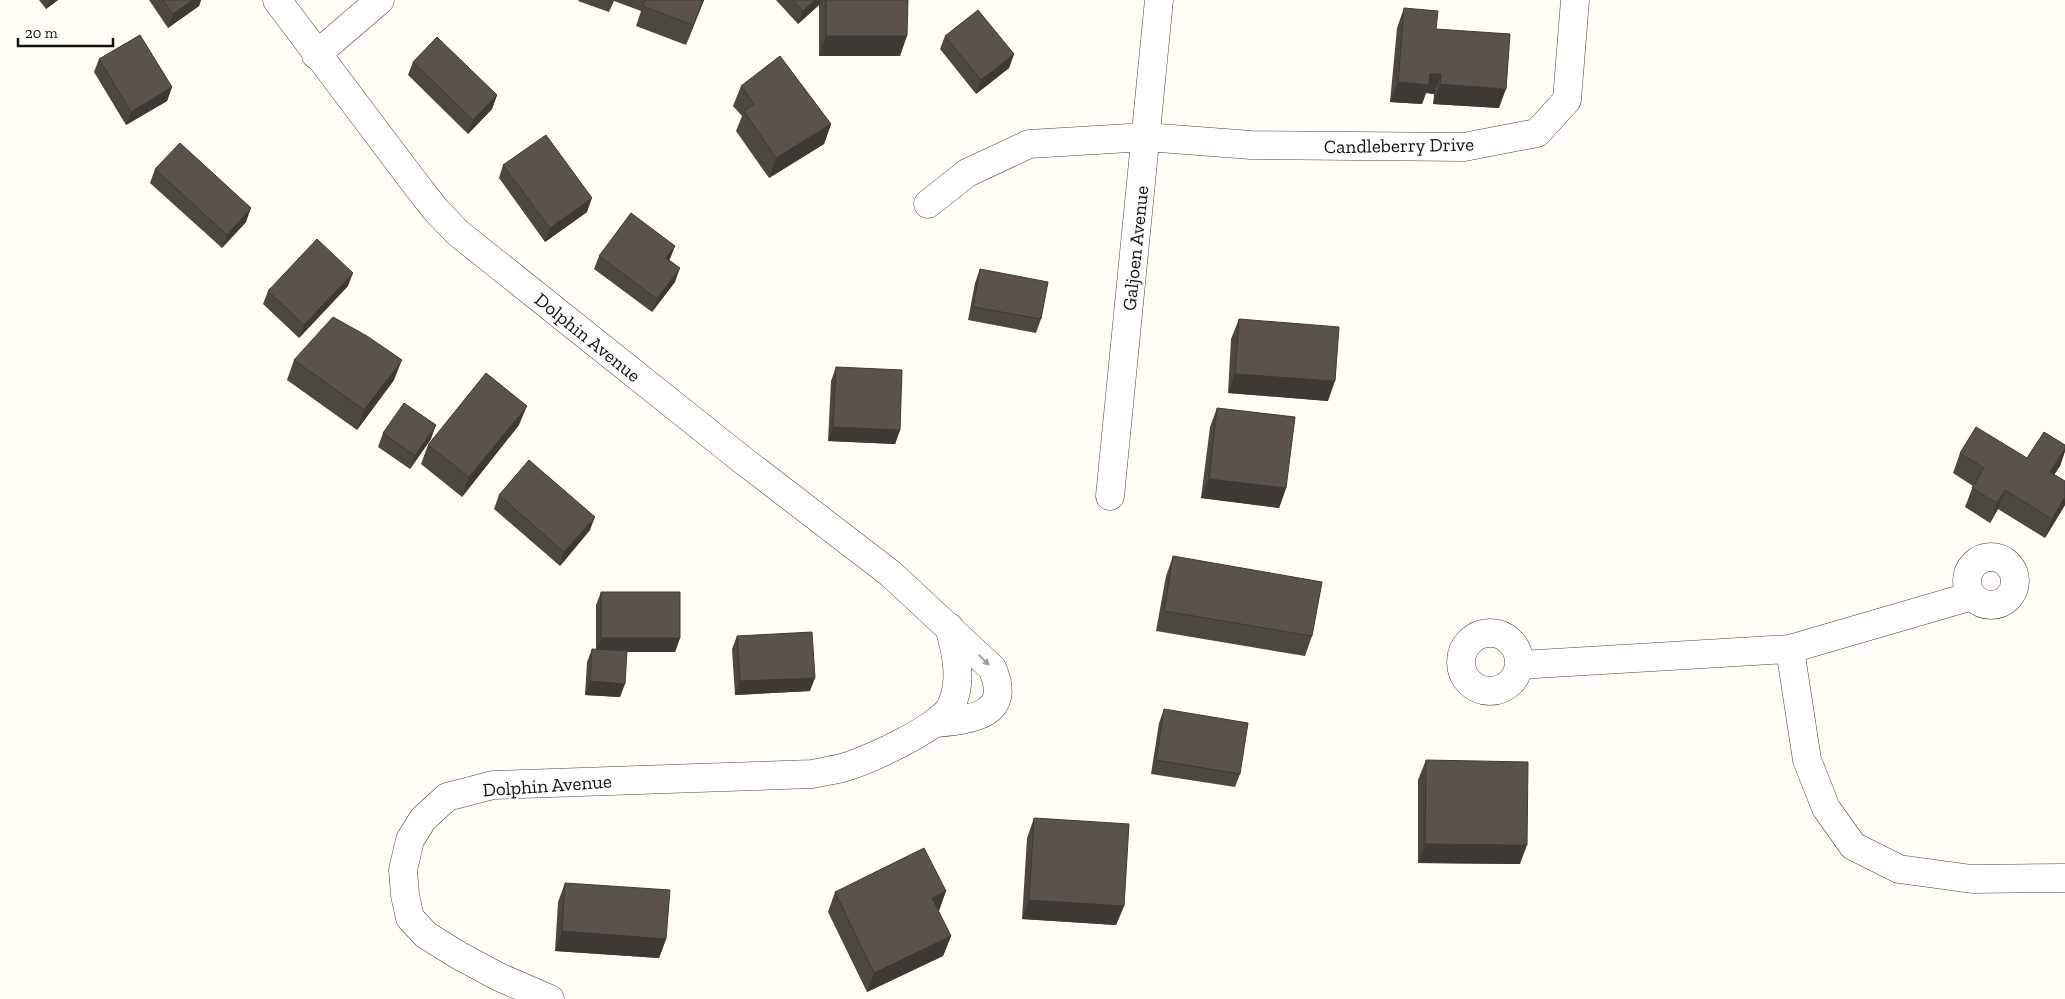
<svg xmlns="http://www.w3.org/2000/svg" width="2065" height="999" font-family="'Zilla Slab',serif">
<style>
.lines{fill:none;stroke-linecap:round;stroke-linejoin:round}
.minor-casing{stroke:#444;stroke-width:29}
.minor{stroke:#fff;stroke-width:28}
.wall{fill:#4d4742}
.shaded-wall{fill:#3f3936}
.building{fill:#5a524d;stroke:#3f3936}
.oneway{fill:#a0a0a0}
.labels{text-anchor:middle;stroke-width:5;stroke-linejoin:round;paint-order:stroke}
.street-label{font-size:19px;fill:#111;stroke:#fff}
</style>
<rect width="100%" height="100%" fill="#fffdf5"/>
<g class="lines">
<defs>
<path id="minor" d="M 277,0 L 414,182 L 435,209 L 458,233 L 740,458 L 891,574 L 992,668 C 1013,715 973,719 937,723
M 316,55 L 380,0
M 928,204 L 967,173 L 1029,144 L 1146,137 L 1251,145 L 1464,147 L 1537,133 L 1567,100 L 1575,0
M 1110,496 L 1159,0
M1967 581a24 24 0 1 1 48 0a24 24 0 1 1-48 0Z
M1461 662a29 29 0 1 1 58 0a29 29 0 1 1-58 0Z
M 1790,649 L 1807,760 L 1826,808 L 1853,846 L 1899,869 L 1972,879 L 2065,878
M 1519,665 L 1790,649 L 1972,596
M 550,999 L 499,977 L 458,955 L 426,935 L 410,918 L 405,895 L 403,870 L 410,840 L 423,819 L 447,797 L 493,785 L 812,774 C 822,772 833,770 842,768 C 865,762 942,727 951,706 C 963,682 956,651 949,627"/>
</defs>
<use href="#minor" class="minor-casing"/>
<use href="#minor" class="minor"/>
</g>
<path class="wall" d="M 39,0 L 58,0 L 46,9 Z
M 149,0 L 201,0 L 199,6 L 168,28 Z
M 579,0 L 704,0 L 686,45 L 636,26 L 641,11 L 614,1 L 609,12 L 578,1 Z
M 776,0 L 908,0 L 900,56 L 819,56 L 819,5 L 798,24 Z
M 1404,8 L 1436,29 L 1499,108 L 1433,104 L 1434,94 L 1426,93 L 1422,104 L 1390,102 L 1397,28 Z
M 945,36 L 1014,54 L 1009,68 L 976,94 L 940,49 Z
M 99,59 L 172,87 L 167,101 L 126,125 L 94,72 Z
M 413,62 L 497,95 L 492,109 L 468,134 L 408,75 Z
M 741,86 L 831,124 L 824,144 L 769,178 L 736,131 L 742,116 L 733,106 Z
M 503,165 L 587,212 L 545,242 L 499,178 Z
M 155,169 L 246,222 L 222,248 L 150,183 Z
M 675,246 L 669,260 L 675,282 L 652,312 L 594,269 L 599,256 Z
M 980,269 L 1041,319 L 1036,333 L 968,320 L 975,283 Z
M 348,286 L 299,338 L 263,304 L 268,291 Z
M 1239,319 L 1328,401 L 1228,393 L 1231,339 Z
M 294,360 L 394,380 L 357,430 L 287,380 Z
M 836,367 L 900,430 L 895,444 L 828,441 L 831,381 Z
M 1217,408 L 1286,488 L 1279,508 L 1201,498 L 1210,427 Z
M 519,425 L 462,497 L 421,464 L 428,445 Z
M 383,433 L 431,439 L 410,469 L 378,447 Z
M 2065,445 L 2065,451 L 2060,466 L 2054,474 L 2065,505 L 2045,538 L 1998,509 L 1990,523 L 1965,507 L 1973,486 L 1953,473 L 1960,453 L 2027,458 Z
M 499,495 L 590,530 L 560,566 L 494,509 Z
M 1173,556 L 1312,636 L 1305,656 L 1156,631 L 1166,576 Z
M 601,592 L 680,638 L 675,652 L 627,652 L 620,697 L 585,695 L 587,662 L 592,649 L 596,649 L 596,605 Z
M 737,636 L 810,691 L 735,695 L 732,649 Z
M 1164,709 L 1240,774 L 1235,787 L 1151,774 L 1159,723 Z
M 1426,760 L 1520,864 L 1418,863 L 1418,780 Z
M 1034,818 L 1124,906 L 1116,925 L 1022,919 L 1027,838 Z
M 565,883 L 666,939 L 659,958 L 555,951 L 558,902 Z
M 946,891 L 938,911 L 951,936 L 943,956 L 867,992 L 828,912 L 835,892 Z"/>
<path class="shaded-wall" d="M 50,0 L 58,0 L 46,9 Z
M 193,0 L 201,0 L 199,6 L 168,28 L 173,14 Z
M 703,0 L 704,0 L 686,45 L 693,25 Z
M 815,0 L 821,0 L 819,5 L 798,24 L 803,11 Z
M 826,36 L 907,36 L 900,56 L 819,56 Z
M 1014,54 L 1009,68 L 976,94 L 981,80 Z
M 1430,74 L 1441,74 L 1434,94 L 1426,93 L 1422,104 L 1390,102 L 1398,82 Z
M 1440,84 L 1506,89 L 1499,108 L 1433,104 Z
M 172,87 L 167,101 L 126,125 L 131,112 Z
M 497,95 L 492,109 L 468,134 L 473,120 Z
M 831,124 L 824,144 L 769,178 L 776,158 Z
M 592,198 L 587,212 L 545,242 L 550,228 Z
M 251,208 L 246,222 L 222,248 L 227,235 Z
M 675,246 L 670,259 L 661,271 L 666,258 Z
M 680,268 L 675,282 L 652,312 L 657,299 Z
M 353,273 L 348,286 L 299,338 L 304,325 Z
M 402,360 L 394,380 L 357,430 L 364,410 Z
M 1235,374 L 1335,381 L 1328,401 L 1228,393 Z
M 527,406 L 519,425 L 462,497 L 469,477 Z
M 436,425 L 431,439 L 410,469 L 415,456 Z
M 833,427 L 900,430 L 895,444 L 828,441 Z
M 2065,449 L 2065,451 L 2060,466 L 2043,492 L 2050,472 Z
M 1209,479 L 1286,488 L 1279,508 L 1201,498 Z
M 2005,490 L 1998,509 L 1990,523 L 1997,503 Z
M 2065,497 L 2065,505 L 2045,538 L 2052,519 Z
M 595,517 L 590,530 L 560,566 L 564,552 Z
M 601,638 L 680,638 L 675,652 L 596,652 Z
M 815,678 L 810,691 L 735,695 L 740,681 Z
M 590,681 L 625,684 L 620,697 L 585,695 Z
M 1425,844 L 1527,845 L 1520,864 L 1418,863 Z
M 946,891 L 939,911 L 925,918 L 932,898 Z
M 1029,900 L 1124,906 L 1116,925 L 1022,919 Z
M 562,931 L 666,939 L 659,958 L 555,951 Z
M 951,936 L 943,956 L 867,992 L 874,973 Z"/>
<path class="building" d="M 163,0 L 193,0 L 173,14 Z
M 645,0 L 703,0 L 693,25 L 643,6 Z
M 793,0 L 815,0 L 803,11 Z
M 826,0 L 908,0 L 907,36 L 826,36 Z
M 1404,8 L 1438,11 L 1436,29 L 1510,34 L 1506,89 L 1440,84 L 1441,74 L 1430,74 L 1429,85 L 1398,82 Z
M 978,10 L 1014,54 L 981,80 L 945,36 Z
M 140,35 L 172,87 L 131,112 L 99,59 Z
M 437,37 L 497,95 L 473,120 L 413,62 Z
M 780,56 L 831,124 L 776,158 L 744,111 L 754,104 L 741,86 Z
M 546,135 L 592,198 L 550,228 L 503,165 Z
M 180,143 L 251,208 L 227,235 L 155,169 Z
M 631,213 L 675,246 L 666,258 L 680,268 L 657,299 L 599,256 Z
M 317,239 L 353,273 L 304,325 L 268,291 Z
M 980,269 L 1048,282 L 1041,319 L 973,307 Z
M 333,317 L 367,336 L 402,360 L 364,410 L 294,360 Z
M 1239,319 L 1339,327 L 1335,381 L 1235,374 Z
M 836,367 L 902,370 L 900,430 L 833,427 Z
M 486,373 L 527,406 L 469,477 L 428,445 Z
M 404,403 L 436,425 L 415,456 L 383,433 Z
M 1217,408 L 1295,417 L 1286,488 L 1209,479 Z
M 1976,427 L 2027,458 L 2044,432 L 2065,445 L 2065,449 L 2050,472 L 2065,481 L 2065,497 L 2052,519 L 2005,490 L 1997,503 L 1972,488 L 1984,468 L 1960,453 Z
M 529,460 L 595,517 L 564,552 L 499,495 Z
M 1173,556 L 1322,582 L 1312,636 L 1164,611 Z
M 601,592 L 680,592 L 680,638 L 601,638 Z
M 812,632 L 815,678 L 740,681 L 737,636 Z
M 592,649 L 627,651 L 625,684 L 590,681 Z
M 1164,709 L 1248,723 L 1240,774 L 1156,760 Z
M 1426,760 L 1528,762 L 1527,845 L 1425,844 Z
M 1034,818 L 1129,824 L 1124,906 L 1029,900 Z
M 924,848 L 946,891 L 932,898 L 951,936 L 874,973 L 835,892 Z
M 565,883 L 670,890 L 666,939 L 562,931 Z"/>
<defs><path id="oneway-solid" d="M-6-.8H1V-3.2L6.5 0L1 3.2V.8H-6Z" transform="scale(1.25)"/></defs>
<use class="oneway" href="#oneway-solid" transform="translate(984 660) rotate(45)"/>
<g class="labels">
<g class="street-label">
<text transform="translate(1399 145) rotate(-1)" y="7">Candleberry Drive</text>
<text transform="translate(1135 248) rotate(-84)" y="7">Galjoen Avenue</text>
<text transform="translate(588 337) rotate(39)" y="7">Dolphin Avenue</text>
<text transform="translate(547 785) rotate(-4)" y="7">Dolphin Avenue</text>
</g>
</g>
<path d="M18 38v8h95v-8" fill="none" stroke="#111111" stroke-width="2.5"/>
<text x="25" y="38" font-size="15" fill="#111111" stroke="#ffffff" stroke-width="4" paint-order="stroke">20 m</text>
</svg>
